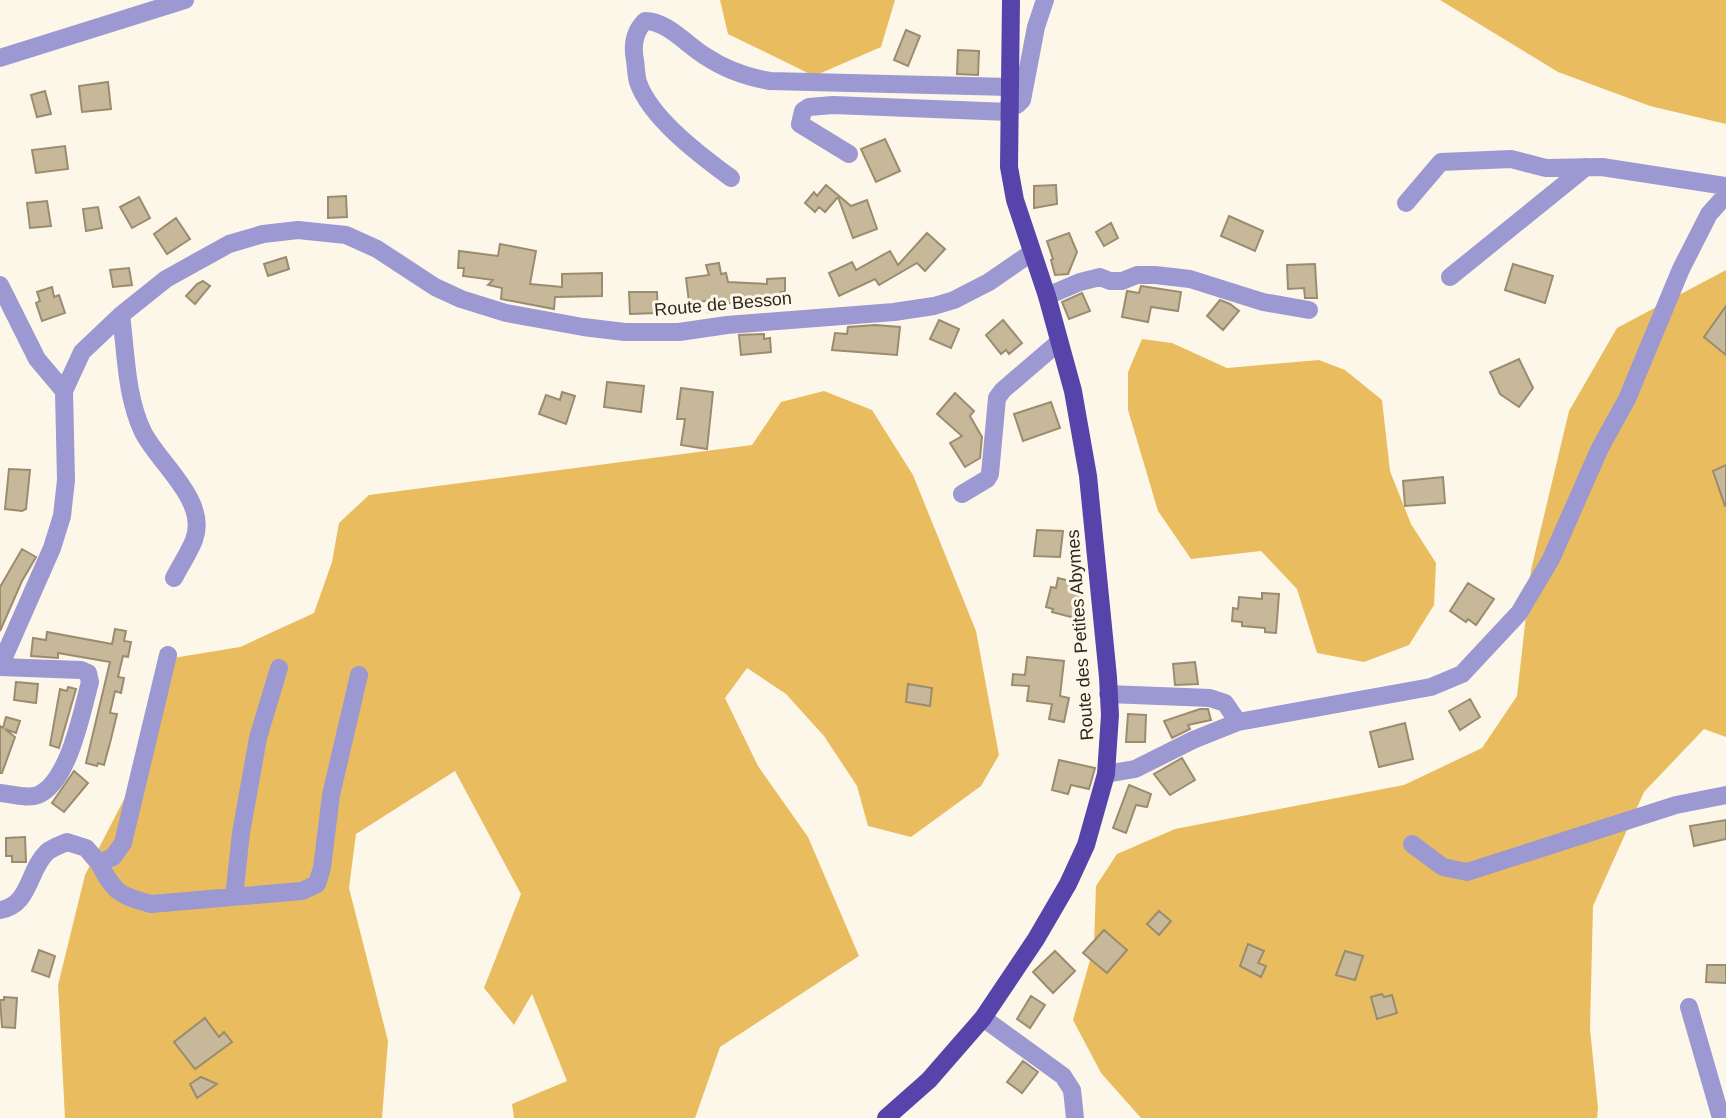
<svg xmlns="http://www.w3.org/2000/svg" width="1726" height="1118" font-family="Arial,sans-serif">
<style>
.green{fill:#e9bd5f}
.building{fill:#c8b89a;stroke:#9b8c6f;stroke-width:2}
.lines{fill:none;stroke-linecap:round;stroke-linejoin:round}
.minor{stroke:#9c98d1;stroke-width:18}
.major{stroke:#5744aa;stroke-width:18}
.labels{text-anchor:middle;stroke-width:6;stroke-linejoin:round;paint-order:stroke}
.street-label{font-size:18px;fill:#2e281c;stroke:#fdf7ea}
</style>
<rect width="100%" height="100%" fill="#fdf7ea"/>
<path class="green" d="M 720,0 L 895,0 L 881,47 L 814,76 L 728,34 Z
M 1440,0 L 1726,0 L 1726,124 L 1650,106 L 1558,72 Z
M 1726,270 L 1726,737 L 1704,729 L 1644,792 L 1593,906 L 1590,1029 L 1598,1108 L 1597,1118 L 1141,1118 L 1101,1073 L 1073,1020 L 1094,946 L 1096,886 L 1117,854 L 1175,829 L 1404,785 L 1482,748 L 1517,696 L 1531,570 L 1569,411 L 1617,328 Z
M 1142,339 L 1172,343 L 1227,368 L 1319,360 L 1345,370 L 1382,400 L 1390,471 L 1411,524 L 1436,563 L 1434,605 L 1409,645 L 1364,662 L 1317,653 L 1297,589 L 1261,551 L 1191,559 L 1158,511 L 1128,410 L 1128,372 Z
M 824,391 L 872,410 L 913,475 L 976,631 L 999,755 L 981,786 L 911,837 L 868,826 L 857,786 L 824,736 L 786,694 L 747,668 L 725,698 L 758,766 L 808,837 L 859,956 L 720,1047 L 695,1118 L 514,1118 L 512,1104 L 567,1081 L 532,994 L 514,1025 L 484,988 L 521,894 L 455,771 L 356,834 L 349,888 L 388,1041 L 382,1118 L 65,1118 L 58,985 L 85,875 L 135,778 L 173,658 L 240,647 L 314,613 L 332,562 L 339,523 L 369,495 L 752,445 L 781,402 Z"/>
<path class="building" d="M 906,30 L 920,36 L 908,66 L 894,60 Z
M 958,50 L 979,51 L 978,75 L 957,74 Z
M 108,82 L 111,109 L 82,112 L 79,86 Z
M 45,91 L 51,114 L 37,117 L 31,95 Z
M 885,139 L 900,171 L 876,182 L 861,149 Z
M 65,146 L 68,169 L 36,173 L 32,150 Z
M 826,185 L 851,206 L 867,200 L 877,229 L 853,238 L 838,197 L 825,212 L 819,207 L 815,212 L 805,203 L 814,192 L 817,196 Z
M 1056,185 L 1057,204 L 1034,208 L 1034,186 Z
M 346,196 L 347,217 L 328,218 L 328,197 Z
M 139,197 L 150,218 L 132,228 L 120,207 Z
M 47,201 L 51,226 L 30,228 L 27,203 Z
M 98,207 L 102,228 L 86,231 L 83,209 Z
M 1229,216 L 1263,231 L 1255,251 L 1221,236 Z
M 176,218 L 190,239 L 167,254 L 154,234 Z
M 1111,223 L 1118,238 L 1104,246 L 1096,232 Z
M 927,233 L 945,249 L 925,271 L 917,263 L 879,285 L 875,279 L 839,296 L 829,273 L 852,262 L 856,270 L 890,251 L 898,265 Z
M 1069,233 L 1077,252 L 1068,274 L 1055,275 L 1051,260 L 1053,259 L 1047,241 Z
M 500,244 L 536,251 L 530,284 L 562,287 L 562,274 L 602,273 L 602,296 L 555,297 L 554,309 L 501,299 L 502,288 L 488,285 L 493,280 L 463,276 L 464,268 L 458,268 L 459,251 L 498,256 Z
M 286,257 L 289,269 L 268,276 L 264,264 Z
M 719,263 L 721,274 L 726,273 L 728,282 L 767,284 L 767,279 L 785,278 L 785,292 L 781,292 L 780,304 L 723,303 L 723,310 L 708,312 L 707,301 L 689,302 L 686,278 L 709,275 L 706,265 Z
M 1315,264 L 1317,298 L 1305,298 L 1304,288 L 1288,289 L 1287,265 Z
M 1513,264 L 1553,276 L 1545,303 L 1505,290 Z
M 129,268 L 132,285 L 113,287 L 110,270 Z
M 203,281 L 210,286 L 195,304 L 186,296 L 197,284 Z
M 1141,286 L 1181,292 L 1178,311 L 1151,307 L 1148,322 L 1122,317 L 1127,291 L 1139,293 Z
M 52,287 L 54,297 L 59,295 L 65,313 L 42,321 L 36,303 L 40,301 L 37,292 Z
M 629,292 L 657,292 L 658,313 L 630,314 Z
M 1082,293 L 1090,311 L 1069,319 L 1062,302 Z
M 1220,300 L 1230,304 L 1239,311 L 1223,330 L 1207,316 Z
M 1726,306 L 1726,355 L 1704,337 Z
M 939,320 L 959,329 L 951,348 L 930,339 Z
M 1003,320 L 1022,343 L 1009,354 L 1006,350 L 1001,354 L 986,335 Z
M 875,325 L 900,327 L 897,355 L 832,350 L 835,333 L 847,334 L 848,327 Z
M 764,334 L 764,339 L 770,338 L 771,352 L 741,355 L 739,335 Z
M 1519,359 L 1533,388 L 1519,407 L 1500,394 L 1490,372 Z
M 607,382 L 644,386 L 641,412 L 604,407 Z
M 681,388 L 713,392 L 707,449 L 681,445 L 685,419 L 677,419 Z
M 562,392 L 575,396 L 566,424 L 539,414 L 546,395 L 560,400 Z
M 955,393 L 974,411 L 970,416 L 982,437 L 980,458 L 965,467 L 950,443 L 962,436 L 937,414 Z
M 1051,402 L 1060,428 L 1023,441 L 1014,414 Z
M 1726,465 L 1726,506 L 1725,506 L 1713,471 Z
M 9,469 L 30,470 L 26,509 L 22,511 L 5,509 Z
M 1443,477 L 1445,503 L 1405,506 L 1403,481 Z
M 1037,530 L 1063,531 L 1060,557 L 1034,556 Z
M 22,549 L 36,557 L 22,581 L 0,631 L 0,587 Z
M 1058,578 L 1078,583 L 1076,592 L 1081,593 L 1075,618 L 1052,612 L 1053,609 L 1046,607 L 1051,587 L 1056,588 Z
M 1468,583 L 1494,599 L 1476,625 L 1468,619 L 1466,622 L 1450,611 Z
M 1262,593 L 1279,594 L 1276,633 L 1265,632 L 1265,628 L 1242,626 L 1242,622 L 1232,621 L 1233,608 L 1238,609 L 1239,597 L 1262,599 Z
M 115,629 L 126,631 L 124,641 L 131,642 L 128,657 L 123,656 L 118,677 L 124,678 L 121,693 L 115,691 L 110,713 L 117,714 L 111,739 L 104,765 L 98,763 L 97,766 L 86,763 L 110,662 L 58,653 L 58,658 L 31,656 L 33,638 L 46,640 L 47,632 L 112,644 Z
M 1027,657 L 1064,661 L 1060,696 L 1069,698 L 1064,722 L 1049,719 L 1052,704 L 1027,701 L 1029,686 L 1012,685 L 1013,674 L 1025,675 Z
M 1195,662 L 1198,684 L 1175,685 L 1173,664 Z
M 16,682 L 38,684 L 36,703 L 14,700 Z
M 908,684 L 932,688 L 930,706 L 906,702 Z
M 68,687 L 76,689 L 59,748 L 50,745 L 60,689 L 67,691 Z
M 1470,699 L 1480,717 L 1460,730 L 1449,711 Z
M 1200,709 L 1208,709 L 1211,720 L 1188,725 L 1190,729 L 1172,738 L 1164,721 Z
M 1128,714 L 1146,715 L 1145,742 L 1126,742 Z
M 6,717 L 20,721 L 16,733 L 5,729 L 15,737 L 2,773 L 0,773 L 0,726 L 3,728 Z
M 1405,723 L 1413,759 L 1379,767 L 1370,732 Z
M 1182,758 L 1195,780 L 1170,795 L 1154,774 Z
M 1059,760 L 1095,768 L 1089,789 L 1071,785 L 1068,794 L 1052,790 Z
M 74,771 L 88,783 L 64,812 L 52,803 Z
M 1129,785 L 1151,794 L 1147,807 L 1136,805 L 1126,833 L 1113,828 Z
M 1726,820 L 1726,839 L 1694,846 L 1690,826 Z
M 25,837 L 26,862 L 12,862 L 12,856 L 6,856 L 6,838 Z
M 1159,911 L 1171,921 L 1159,935 L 1147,924 Z
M 1104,930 L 1127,950 L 1107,973 L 1083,953 Z
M 1248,944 L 1264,951 L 1258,963 L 1266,966 L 1261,977 L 1240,966 Z
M 39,950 L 55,956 L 49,977 L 32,971 Z
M 1055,951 L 1075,971 L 1053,993 L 1033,972 Z
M 1345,951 L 1363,956 L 1355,980 L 1336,975 Z
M 1707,965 L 1726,965 L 1726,983 L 1706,982 Z
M 1382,994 L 1384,997 L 1392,995 L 1397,1013 L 1377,1019 L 1371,997 Z
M 1031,996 L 1045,1005 L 1030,1028 L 1017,1019 Z
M 4,997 L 17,998 L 15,1028 L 2,1027 L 0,1000 L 4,1000 Z
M 205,1018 L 219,1037 L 224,1032 L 232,1042 L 195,1069 L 174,1042 Z
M 1023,1061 L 1038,1072 L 1022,1093 L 1007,1082 Z
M 201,1077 L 217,1084 L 197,1098 L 190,1084 Z"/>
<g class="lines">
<path class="minor" d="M 0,58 L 185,0
M 1009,104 L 1017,105 L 1022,100 L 1036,27 L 1045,0
M 849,154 L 800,124 L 803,111 L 809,107 L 833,105 L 1009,112
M 731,178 C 701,156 650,118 638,82 C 636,75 636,67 635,60 C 632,45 634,32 645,21 C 667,21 687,45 705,56 C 726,70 746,77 770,81 L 1010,87
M 1406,203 L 1441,162 L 1511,159 L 1546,168 L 1602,167 L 1726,186
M 1450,277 L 1586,167
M 0,285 L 37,359 L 64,391
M 1047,296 L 1080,282 L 1100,277 L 1110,281 L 1122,281 L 1137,275 L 1155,275 L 1190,279 L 1263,302 L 1309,310
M 121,315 C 126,353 126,397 143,432 C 159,464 209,501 194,540 C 189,553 180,566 174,578
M 962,494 L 987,479 L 990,474 L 997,398 L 1003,390 L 1059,342
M 168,655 L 123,843 L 113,857 L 99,863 C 114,892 118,895 151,904 L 302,891 L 317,884 L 322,868 L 331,795 L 359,675
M 0,666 L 52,548 L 62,516 L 66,480 L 64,391 L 82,352 L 121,315 L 166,279 L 229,244 L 263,234 L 298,230 L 346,235 L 377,249 L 435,287 L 461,299 L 506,313 L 583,327 L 625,332 L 679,332 L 727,325 L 894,312 L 934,306 L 954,300 L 989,282 L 1031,253
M 0,667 L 81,670 L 88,673 L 90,682 C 82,711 69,782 38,795 C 28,799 11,794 0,793
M 1108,694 L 1210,698 L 1225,703 L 1238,722
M 1106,774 L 1135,769 L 1193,740 L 1238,722 L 1431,687 L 1462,674 L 1519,613 L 1551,559 L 1600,448 L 1627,399 L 1681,269 L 1709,214 L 1726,195
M 1412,844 L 1443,867 L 1467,872 L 1676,805 L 1726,795
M 234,897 L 241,833 L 258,738 L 279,668
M 0,910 C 30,906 28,870 47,852 C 52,848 60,845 67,842 L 86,848 L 99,863
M 1689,1007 L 1721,1118
M 983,1018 L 1063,1076 L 1072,1090 L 1075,1118"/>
<path class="major" d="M 886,1118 L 929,1080 L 983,1018 L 1036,939 L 1068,884 L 1086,845 L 1106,774 L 1110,715 L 1108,677 L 1088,476 L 1073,391 L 1047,296 L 1015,200 L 1009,167 L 1011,0"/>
</g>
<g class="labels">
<g class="street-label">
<text transform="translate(723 304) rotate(-5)" y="6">Route de Besson</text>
<text transform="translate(1080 635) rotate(-94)" y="6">Route des Petites Abymes</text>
</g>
</g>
</svg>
